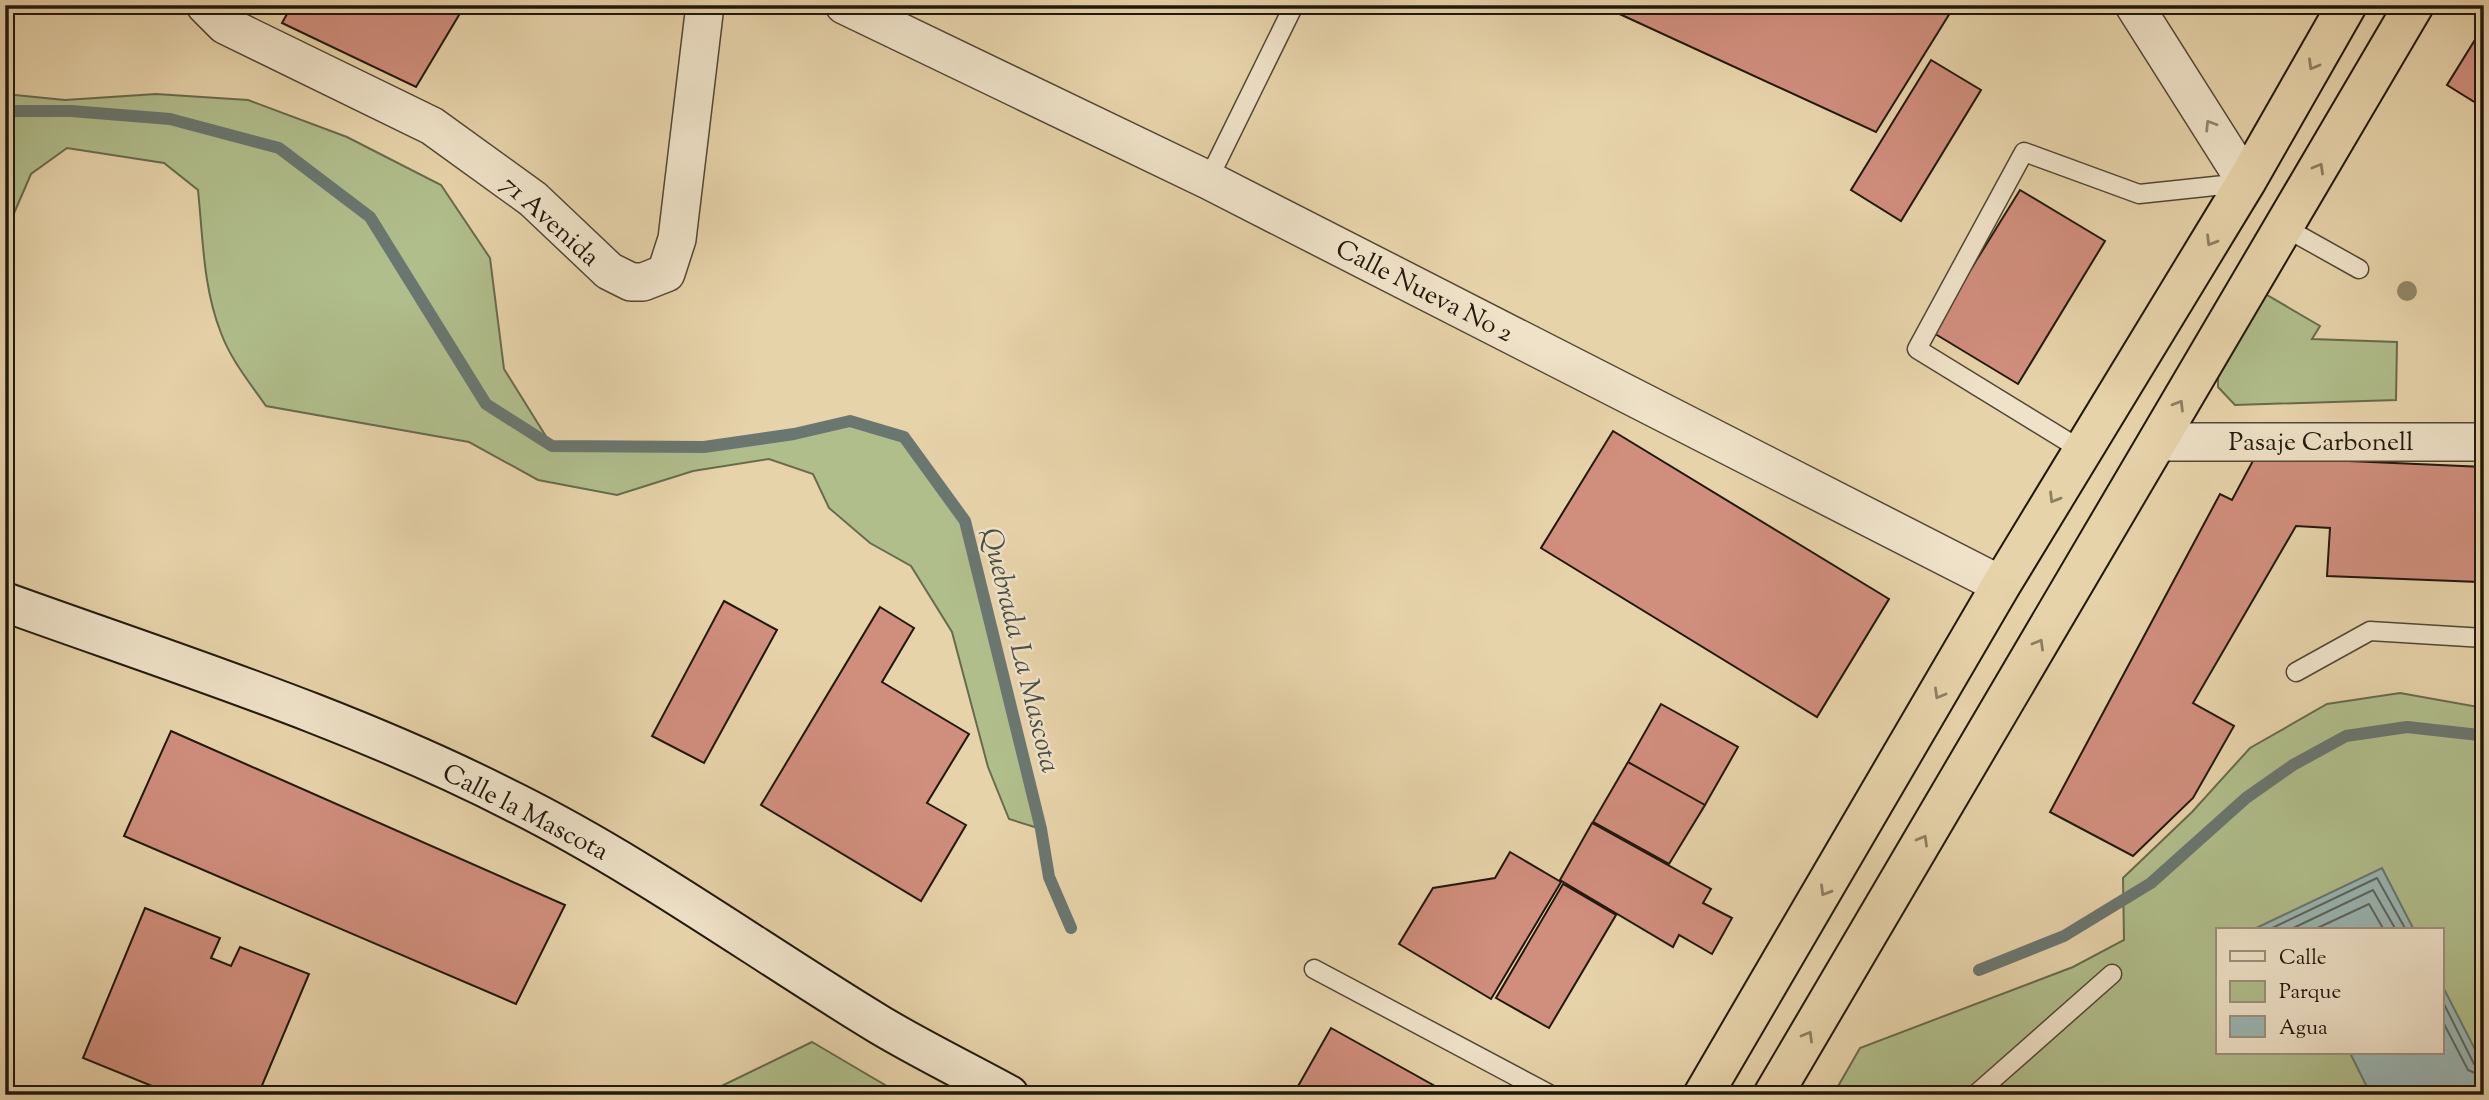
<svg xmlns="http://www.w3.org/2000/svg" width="2489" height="1100" font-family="'Sorts Mill Goudy',serif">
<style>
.green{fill:#b0be8c;stroke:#686b4c;stroke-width:2;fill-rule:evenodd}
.water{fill:#9ab6b3;stroke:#6a7770;stroke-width:2}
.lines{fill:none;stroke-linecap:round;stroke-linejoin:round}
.shore{stroke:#5e6760;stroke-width:2}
.stream{stroke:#6a7770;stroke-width:12}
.building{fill:#d08e7d;stroke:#21180c;stroke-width:2}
.service-casing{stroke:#524734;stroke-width:21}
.minor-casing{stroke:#524734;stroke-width:40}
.secondary-casing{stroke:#21180c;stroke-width:42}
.trunk-casing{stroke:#21180c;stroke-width:42}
.path{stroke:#21180c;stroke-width:4.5;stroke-dasharray:2 3.5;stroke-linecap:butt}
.service{stroke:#efe2c8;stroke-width:18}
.minor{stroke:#efe2c8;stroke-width:37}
.secondary{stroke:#efe2c8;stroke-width:38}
.trunk{stroke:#e7d3aa;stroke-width:38}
.tree{fill:#928868}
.oneway{stroke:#8e7f63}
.oneway2{stroke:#928773}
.labels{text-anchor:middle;stroke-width:5;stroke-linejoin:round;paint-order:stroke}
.street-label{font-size:26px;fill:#21180c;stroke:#efe2c8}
.water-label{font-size:28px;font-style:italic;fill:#4b4f46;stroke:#efe2c8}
</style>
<rect width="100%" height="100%" fill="#e7d3aa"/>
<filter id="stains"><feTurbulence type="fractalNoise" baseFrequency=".00286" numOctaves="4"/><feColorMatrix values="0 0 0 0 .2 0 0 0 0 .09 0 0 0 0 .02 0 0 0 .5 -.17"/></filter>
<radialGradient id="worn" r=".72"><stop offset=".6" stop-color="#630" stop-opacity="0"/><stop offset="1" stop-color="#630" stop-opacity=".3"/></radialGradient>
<path class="green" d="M 5,94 L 65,100 L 156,94 L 248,100 L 347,137 L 441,185 L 490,258 L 504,369 L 552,446 L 704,447 L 794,434 L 850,421 L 904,437 L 965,521 L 1041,829 L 1009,819 L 988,767 L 952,632 L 911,566 L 870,543 L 829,508 L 813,474 L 769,459 L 693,471 L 617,495 L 538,480 L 469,442 L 266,406 C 250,383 231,360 221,333 C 203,288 203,238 198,190 L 164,163 L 67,148 L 31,174 L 5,234 Z
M 2262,292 L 2320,326 L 2312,339 L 2397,342 L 2396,400 L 2235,405 L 2218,387 L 2218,365 Z
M 2400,693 L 2484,708 L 2484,1095 L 1833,1095 L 1860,1048 L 2073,967 L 2124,940 L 2123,878 L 2192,812 L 2250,748 L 2327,704 ZM 2218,930 L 2442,930 L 2442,1053 L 2218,1053 Z
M 812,1042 L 902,1095 L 703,1095 Z"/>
<path class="water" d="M 2382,868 L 2414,930 L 2252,930 Z
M 2442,985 L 2484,1067 L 2484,1095 L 2371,1095 L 2350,1053 L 2442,1053 Z"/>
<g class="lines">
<path class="shore" d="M 2268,930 L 2377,878 L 2406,930
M 2289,930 L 2373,890 L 2396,930
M 2313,930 L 2369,904 L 2384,930
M 2442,1000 L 2474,1064 L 2484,1068
M 2442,1020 L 2468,1070 L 2484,1077"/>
<path class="stream" d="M 5,111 L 71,111 L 170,119 L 279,148 L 370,217 L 486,404 L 552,446 L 704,447 L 794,434 L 850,421 L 904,437 L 965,521 L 1041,829 L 1049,877 L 1071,928
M 1979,970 L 2064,936 L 2151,883 L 2246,798 L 2293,765 L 2346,736 L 2407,727 L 2479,735 L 2484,741"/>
</g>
<path class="building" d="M 292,5 L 465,5 L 416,87 L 282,23 Z
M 1600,5 L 1955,5 L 1876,132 Z
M 2478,35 L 2484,39 L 2484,108 L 2447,85 Z
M 1931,60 L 1981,90 L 1901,221 L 1851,190 Z
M 2020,190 L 2105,241 L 2018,384 L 1932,332 Z
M 1613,431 L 1889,599 L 1817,717 L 1541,548 Z
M 2255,457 L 2484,467 L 2484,605 L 2477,604 L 2479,582 L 2327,576 L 2330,528 L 2296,526 L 2193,703 L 2234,726 L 2193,798 L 2133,856 L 2050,812 L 2220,494 L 2232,500 Z
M 724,601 L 777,630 L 704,763 L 652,736 Z
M 880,607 L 914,628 L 882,682 L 969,734 L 927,803 L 966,825 L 921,901 L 761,805 Z
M 1661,704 L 1738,747 L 1705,805 L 1628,762 Z
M 171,731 L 565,905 L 516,1004 L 124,836 Z
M 1628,762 L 1705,805 L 1669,864 L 1593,822 Z
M 1592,823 L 1711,889 L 1703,903 L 1732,918 L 1712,954 L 1679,935 L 1673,947 L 1560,880 Z
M 1510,852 L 1561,882 L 1491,999 L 1399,944 L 1433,888 L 1495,878 Z
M 1563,884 L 1616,915 L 1549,1028 L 1496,998 Z
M 145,908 L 220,938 L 211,958 L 231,966 L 240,947 L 309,974 L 258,1095 L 174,1095 L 83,1058 Z
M 1331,1028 L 1451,1095 L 1293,1095 Z"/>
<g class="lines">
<defs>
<path id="service" d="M 1208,180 L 1294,5
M 2284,227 L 2359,269
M 2083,451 L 1917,349 L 2024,152 L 2139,194 L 2243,183
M 2296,672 L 2370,631 L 2484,638
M 1314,969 L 1551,1095
M 1975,1095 L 2112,974"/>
<path id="minor" d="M 205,5 L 225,25 L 432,126 L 533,199 L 609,271 L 631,282 L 643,282 L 666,273 L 677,239 L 705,5
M 844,5 L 1208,180 L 2001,585
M 2134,5 L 2246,182
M 2157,442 L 2484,442"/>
<path id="secondary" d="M 5,602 C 177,664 352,719 514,802 C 642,866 758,951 880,1025 C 922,1050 967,1072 1009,1095"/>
<path id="trunk" d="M 1703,1095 L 2001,585 L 2246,182 L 2347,5
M 1773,1095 L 2414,5"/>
</defs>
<use href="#service" class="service-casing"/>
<use href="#minor" class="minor-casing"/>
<use href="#secondary" class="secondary-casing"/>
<use href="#trunk" class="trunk-casing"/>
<path class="path" d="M 2456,5 L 2463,9 L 2465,5"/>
<use href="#service" class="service"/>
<use href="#minor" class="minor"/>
<use href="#secondary" class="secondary"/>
<use href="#trunk" class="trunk"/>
</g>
<circle class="tree" cx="2407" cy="291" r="10"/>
<defs><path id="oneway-chevron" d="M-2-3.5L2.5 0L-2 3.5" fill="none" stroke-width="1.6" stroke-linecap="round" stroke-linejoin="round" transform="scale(1.75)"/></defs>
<g class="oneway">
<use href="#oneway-chevron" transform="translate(2313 65) rotate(120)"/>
<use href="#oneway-chevron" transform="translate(2319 168) rotate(-60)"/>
<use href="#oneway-chevron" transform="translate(2211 241) rotate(121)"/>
<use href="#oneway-chevron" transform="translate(2179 405) rotate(-59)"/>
<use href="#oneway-chevron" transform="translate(2054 498) rotate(121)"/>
<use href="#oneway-chevron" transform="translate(2039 644) rotate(-60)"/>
<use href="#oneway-chevron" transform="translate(1939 694) rotate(120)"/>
<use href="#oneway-chevron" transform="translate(1923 840) rotate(-60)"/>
<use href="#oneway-chevron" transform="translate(1825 891) rotate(121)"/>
<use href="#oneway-chevron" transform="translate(1808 1036) rotate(-60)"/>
</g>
<use class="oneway2" href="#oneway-chevron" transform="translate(2210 125) rotate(-122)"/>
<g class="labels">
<g class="street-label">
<text transform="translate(551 220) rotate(42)" y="9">71 Avenida</text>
<text transform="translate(1425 290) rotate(27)" y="9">Calle Nueva No 2</text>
<text x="2321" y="450">Pasaje Carbonell</text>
<text transform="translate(526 811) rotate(27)" y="9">Calle la Mascota</text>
</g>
<g class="water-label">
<text transform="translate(1022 650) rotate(76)" y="10">Quebrada La Mascota</text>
</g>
</g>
<rect width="2489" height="1100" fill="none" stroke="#e7d3aa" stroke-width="28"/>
<rect x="7" y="7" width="2475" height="1086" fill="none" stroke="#21180c" stroke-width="3.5"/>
<rect x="14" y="14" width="2461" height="1072" fill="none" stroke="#21180c" stroke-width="2"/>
<rect x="2216" y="928" width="228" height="126" fill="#efe2c8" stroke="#9d917d" stroke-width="2"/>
<rect x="2230" y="951" width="35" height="10" fill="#efe2c8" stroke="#9d917d" stroke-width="2"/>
<text x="2279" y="964" font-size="21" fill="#21180c">Calle</text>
<rect x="2230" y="981" width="35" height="21" fill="#b0be8c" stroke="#9d917d" stroke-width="2"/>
<text x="2279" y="998" font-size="21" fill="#21180c">Parque</text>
<rect x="2230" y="1016" width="35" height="21" fill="#9ab6b3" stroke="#9d917d" stroke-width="2"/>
<text x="2279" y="1034" font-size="21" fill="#21180c">Agua</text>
<rect width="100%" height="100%" filter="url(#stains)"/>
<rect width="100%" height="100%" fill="url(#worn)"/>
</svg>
